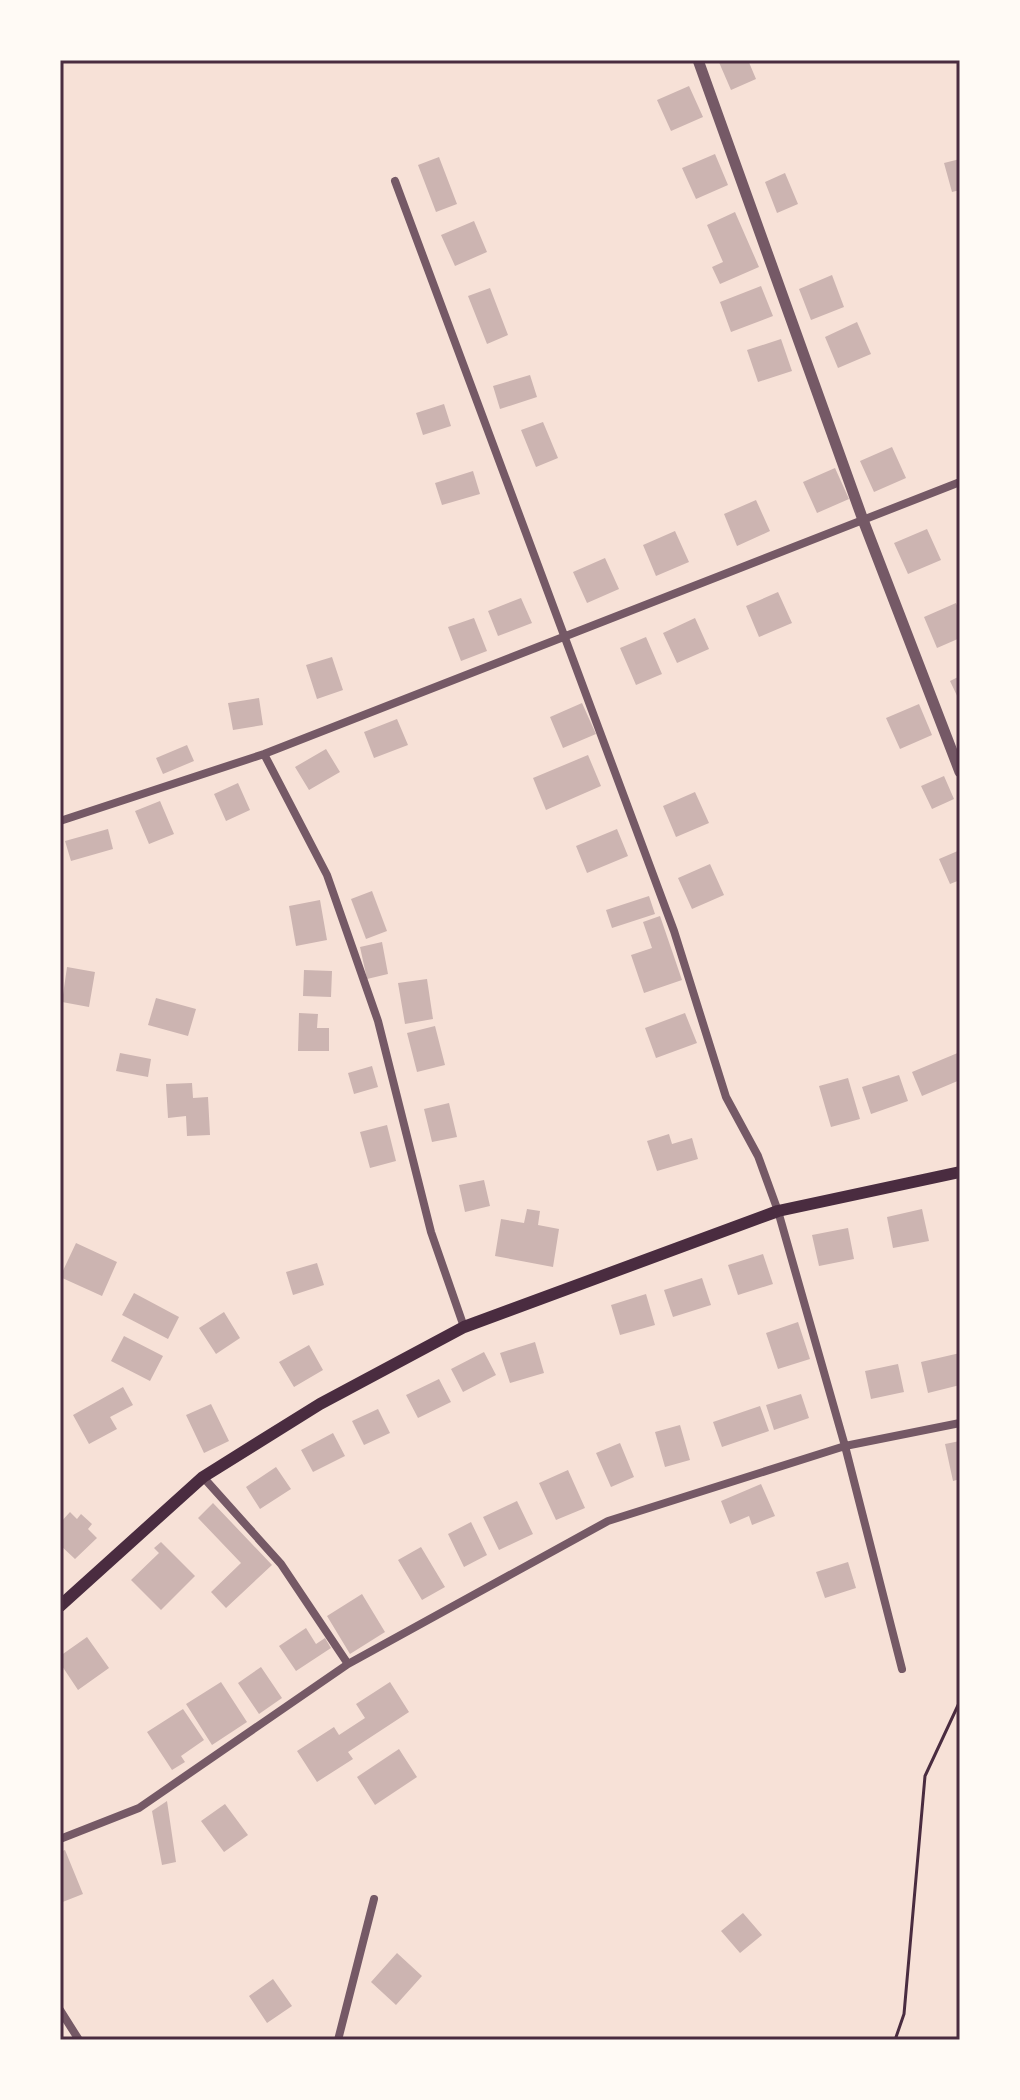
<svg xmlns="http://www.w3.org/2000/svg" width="1020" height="2100" font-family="'PT Sans',sans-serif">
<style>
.building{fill:#ccb4b1}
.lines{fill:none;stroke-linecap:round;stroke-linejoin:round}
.path{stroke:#4a2c40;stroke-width:3}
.minor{stroke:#755966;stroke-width:8}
.tertiary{stroke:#755966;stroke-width:11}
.secondary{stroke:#4a2c40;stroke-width:12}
.neatline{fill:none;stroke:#4a2c40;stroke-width:3}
</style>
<rect width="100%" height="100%" fill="#f7e1d7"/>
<path class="building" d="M 718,60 L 748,60 L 756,79 L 731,90 Z
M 689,86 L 703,117 L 671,131 L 657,100 Z
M 715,154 L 728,185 L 696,199 L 682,168 Z
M 439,157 L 457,204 L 436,212 L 418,165 Z
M 960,159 L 960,190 L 952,192 L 944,163 Z
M 785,173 L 798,204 L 777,213 L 765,182 Z
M 735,212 L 759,267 L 720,284 L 712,267 L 723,262 L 707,225 Z
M 474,221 L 487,252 L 455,266 L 441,235 Z
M 832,275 L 844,307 L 811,320 L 799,289 Z
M 761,286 L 773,316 L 731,332 L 720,302 Z
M 490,288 L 508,335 L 487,344 L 468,296 Z
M 857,322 L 871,354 L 838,368 L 825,337 Z
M 781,339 L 792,371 L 758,382 L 747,350 Z
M 530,375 L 537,397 L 500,409 L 493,386 Z
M 444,404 L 451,426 L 423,435 L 416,413 Z
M 543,422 L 558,458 L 536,467 L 521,430 Z
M 892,447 L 906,478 L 874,492 L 860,461 Z
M 835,468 L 849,499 L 817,513 L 803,482 Z
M 473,471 L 480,494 L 442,505 L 435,483 Z
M 756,500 L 770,531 L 737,546 L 724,514 Z
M 927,529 L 941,560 L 908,574 L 894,543 Z
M 675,531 L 689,562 L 656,576 L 643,545 Z
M 605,558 L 619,589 L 587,603 L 573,572 Z
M 778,592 L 792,623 L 759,637 L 746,606 Z
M 521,598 L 532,623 L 498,636 L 488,611 Z
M 956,603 L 960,612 L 960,638 L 937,648 L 924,617 Z
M 474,618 L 487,651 L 461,661 L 448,627 Z
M 695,618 L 709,649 L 677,663 L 663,633 Z
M 646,637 L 662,674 L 636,685 L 620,648 Z
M 332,657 L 343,690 L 317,699 L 306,665 Z
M 960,676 L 960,702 L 950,681 Z
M 259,698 L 263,725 L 233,730 L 228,703 Z
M 582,703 L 596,734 L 563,748 L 550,717 Z
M 919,704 L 932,735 L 900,749 L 886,718 Z
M 397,719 L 408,745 L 374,758 L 364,732 Z
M 187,745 L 194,761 L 163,774 L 156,758 Z
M 326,749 L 340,772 L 309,790 L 295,767 Z
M 588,755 L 601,786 L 546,810 L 533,778 Z
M 944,776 L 954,799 L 932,809 L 921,786 Z
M 238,783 L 250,810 L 226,821 L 214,794 Z
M 695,792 L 709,823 L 676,837 L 663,806 Z
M 160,801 L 174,834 L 149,844 L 135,811 Z
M 108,829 L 113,849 L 71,861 L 65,841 Z
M 617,829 L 628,856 L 587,873 L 576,846 Z
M 960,850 L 960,880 L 950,884 L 939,859 Z
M 710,864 L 724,895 L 692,909 L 678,878 Z
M 372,891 L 387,931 L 366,939 L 351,899 Z
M 649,896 L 655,914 L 612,928 L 606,910 Z
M 320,900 L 327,940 L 296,946 L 289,906 Z
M 660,916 L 682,980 L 644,993 L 631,955 L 652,948 L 643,922 Z
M 382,942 L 388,974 L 367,979 L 360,947 Z
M 67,967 L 95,972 L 89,1007 L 62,1002 Z
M 304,970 L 332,971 L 331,997 L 303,996 Z
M 427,979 L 433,1019 L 405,1024 L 398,983 Z
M 156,998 L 196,1009 L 188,1036 L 148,1025 Z
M 299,1013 L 318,1014 L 317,1028 L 329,1028 L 329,1051 L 298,1051 Z
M 685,1013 L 697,1043 L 656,1058 L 645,1028 Z
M 435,1026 L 445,1065 L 417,1072 L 407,1033 Z
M 960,1052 L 960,1080 L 922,1096 L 912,1072 Z
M 120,1053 L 151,1059 L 148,1077 L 116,1071 Z
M 372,1066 L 378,1087 L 354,1094 L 348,1073 Z
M 899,1075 L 908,1101 L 871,1114 L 862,1087 Z
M 848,1078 L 860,1119 L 831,1127 L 819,1086 Z
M 192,1083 L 193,1098 L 208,1097 L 210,1135 L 187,1136 L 186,1116 L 168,1118 L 166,1084 Z
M 449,1103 L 457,1137 L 432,1142 L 424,1109 Z
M 387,1125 L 396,1161 L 370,1168 L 360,1132 Z
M 669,1134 L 672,1144 L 692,1138 L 698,1159 L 657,1171 L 647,1141 Z
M 484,1180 L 490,1206 L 465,1212 L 459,1185 Z
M 527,1209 L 540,1211 L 538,1225 L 559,1229 L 553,1267 L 495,1256 L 501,1219 L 524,1223 Z
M 922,1209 L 929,1241 L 893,1248 L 887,1217 Z
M 848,1228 L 854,1259 L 819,1266 L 812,1235 Z
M 76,1243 L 117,1262 L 102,1296 L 60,1277 Z
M 763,1254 L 773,1284 L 738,1295 L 728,1265 Z
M 317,1263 L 324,1285 L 293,1295 L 286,1272 Z
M 702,1278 L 711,1305 L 673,1317 L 664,1290 Z
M 134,1293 L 179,1317 L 168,1339 L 122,1315 Z
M 646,1294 L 655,1325 L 620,1335 L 611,1305 Z
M 224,1312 L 240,1338 L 216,1354 L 199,1328 Z
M 798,1322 L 810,1359 L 778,1369 L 766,1333 Z
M 124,1336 L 163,1356 L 150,1381 L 111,1361 Z
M 535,1342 L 544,1373 L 510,1383 L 500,1353 Z
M 309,1345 L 323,1370 L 294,1387 L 279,1362 Z
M 484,1352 L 496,1375 L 463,1392 L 451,1369 Z
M 960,1353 L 960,1385 L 928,1393 L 921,1362 Z
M 898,1364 L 904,1392 L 871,1399 L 865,1371 Z
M 439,1379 L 451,1402 L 418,1418 L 406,1395 Z
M 123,1387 L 133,1405 L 110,1417 L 117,1429 L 89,1444 L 73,1415 Z
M 801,1394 L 809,1418 L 774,1430 L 766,1405 Z
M 211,1404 L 229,1441 L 204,1453 L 186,1415 Z
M 760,1406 L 769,1431 L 722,1447 L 713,1422 Z
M 378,1409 L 390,1433 L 364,1445 L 352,1421 Z
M 680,1425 L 690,1460 L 665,1467 L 655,1432 Z
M 333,1433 L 345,1456 L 313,1472 L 301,1450 Z
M 960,1441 L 960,1479 L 953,1481 L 945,1444 Z
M 620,1443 L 634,1477 L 611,1487 L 596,1453 Z
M 276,1467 L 291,1489 L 260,1509 L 246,1487 Z
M 568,1470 L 585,1508 L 556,1520 L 539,1483 Z
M 761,1484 L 775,1516 L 752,1525 L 749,1516 L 730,1524 L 721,1501 Z
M 517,1501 L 533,1534 L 499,1550 L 483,1517 Z
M 213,1503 L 272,1565 L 226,1608 L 211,1592 L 241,1563 L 198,1518 Z
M 70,1512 L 77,1519 L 81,1514 L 92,1524 L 88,1529 L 97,1538 L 75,1559 L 60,1545 L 60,1523 Z
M 471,1522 L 487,1555 L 464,1567 L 448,1534 Z
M 161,1542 L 195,1576 L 161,1610 L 131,1580 L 159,1553 L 154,1548 Z
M 421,1547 L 445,1587 L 422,1600 L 398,1560 Z
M 848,1562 L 856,1588 L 825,1598 L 816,1572 Z
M 362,1594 L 385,1632 L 350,1654 L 327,1616 Z
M 306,1628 L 316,1644 L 325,1638 L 331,1648 L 296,1671 L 279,1646 Z
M 87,1637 L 109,1668 L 78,1690 L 60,1663 L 60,1656 Z
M 261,1667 L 282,1698 L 259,1714 L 238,1683 Z
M 221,1682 L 247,1722 L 212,1745 L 186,1704 Z
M 390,1682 L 409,1712 L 348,1752 L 353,1759 L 317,1782 L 297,1751 L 334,1727 L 339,1735 L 365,1718 L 356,1704 Z
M 183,1709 L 204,1740 L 181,1756 L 185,1762 L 172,1770 L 147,1732 Z
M 399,1749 L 417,1777 L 375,1805 L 357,1777 Z
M 167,1801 L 176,1862 L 162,1865 L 152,1811 Z
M 225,1804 L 248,1835 L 224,1852 L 201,1821 Z
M 65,1850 L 83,1894 L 60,1903 L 60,1852 Z
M 743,1913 L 762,1935 L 740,1953 L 721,1931 Z
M 397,1953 L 422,1976 L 396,2005 L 371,1982 Z
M 273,1979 L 292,2006 L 267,2023 L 249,1996 Z"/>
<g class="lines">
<path class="path" d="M 895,2040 L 904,2014 L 925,1776 L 960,1701"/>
<path class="minor" d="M 395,181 L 674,931 L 726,1097 L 758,1156 L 778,1211 L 845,1446 L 902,1669
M 264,754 L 327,875 L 378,1021 L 431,1232 L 464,1327
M 60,821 L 264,754 L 960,482
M 203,1477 L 281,1564 L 348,1664
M 60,1839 L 139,1808 L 348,1664 L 608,1521 L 845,1446 L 960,1423
M 60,2010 L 79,2040
M 338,2040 L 374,1899"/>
<path class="tertiary" d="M 698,60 L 863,520 L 960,772"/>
<path class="secondary" d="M 60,1606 L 203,1477 L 320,1404 L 464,1327 L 778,1211 L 960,1172"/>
</g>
<rect width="1020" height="2100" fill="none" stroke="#fffaf5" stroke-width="124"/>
<rect x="62" y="62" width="896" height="1976" class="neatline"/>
</svg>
